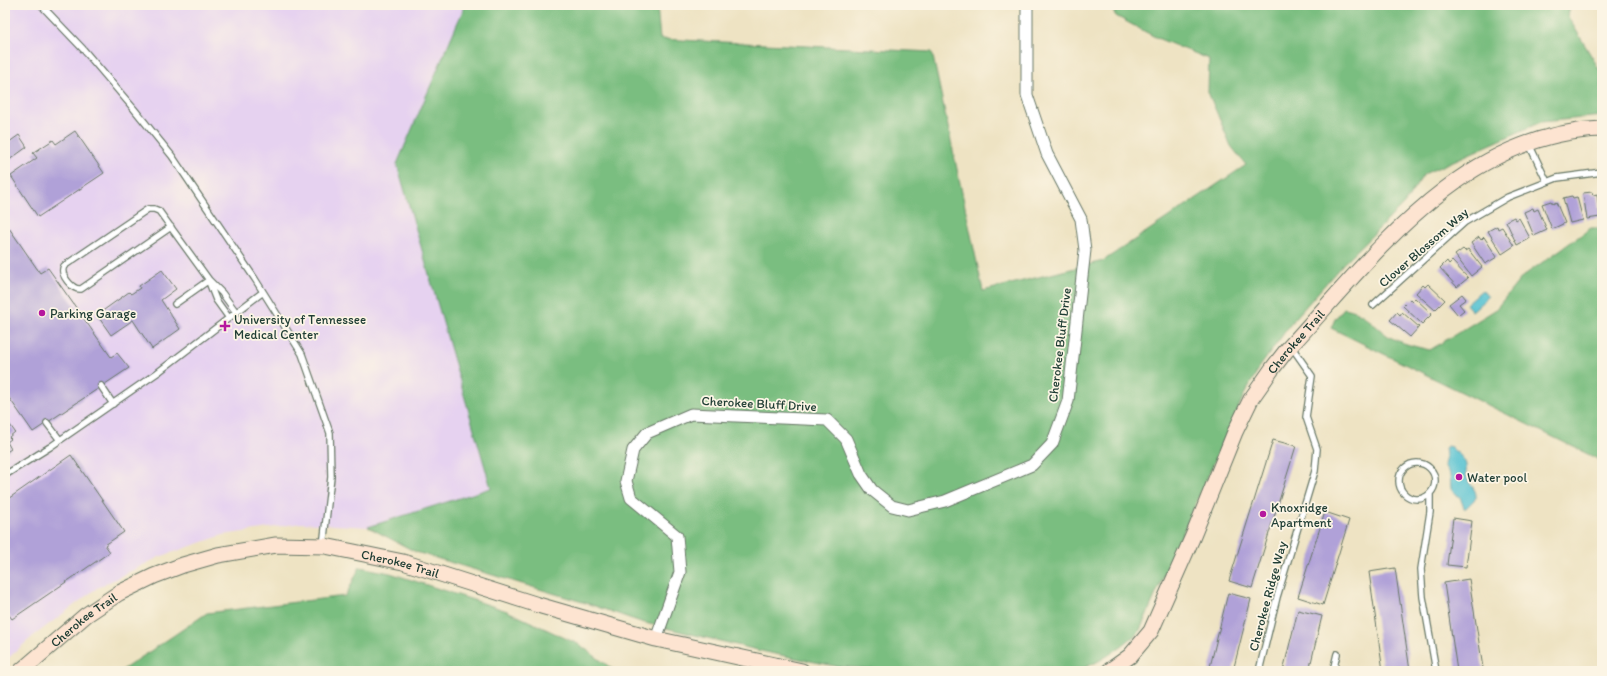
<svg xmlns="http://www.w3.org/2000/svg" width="1607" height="676" font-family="Itim,sans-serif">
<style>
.built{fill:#e6d2f0}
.forest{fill:#7abe80;stroke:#4c7e5a}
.water{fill:#57c2d2;stroke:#3b8083}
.building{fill:#b0a1d8}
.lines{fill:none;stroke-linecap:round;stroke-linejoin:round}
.lane-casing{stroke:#677766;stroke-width:8}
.street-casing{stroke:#677766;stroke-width:13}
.secondary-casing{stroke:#677766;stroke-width:17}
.lane{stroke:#fff;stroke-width:5.5}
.street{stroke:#fff;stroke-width:11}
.secondary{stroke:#fde4d1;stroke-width:15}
.poi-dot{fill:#b5179e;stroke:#fcf5e5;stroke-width:1.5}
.labels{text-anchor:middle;stroke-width:3.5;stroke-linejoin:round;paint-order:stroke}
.street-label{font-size:13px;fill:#1f3d34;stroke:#fcf5e5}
.poi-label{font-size:13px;fill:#1f3d34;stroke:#fcf5e5;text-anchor:start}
</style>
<rect width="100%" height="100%" fill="#fcf5e5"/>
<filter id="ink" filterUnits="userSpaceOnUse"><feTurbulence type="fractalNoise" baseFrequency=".025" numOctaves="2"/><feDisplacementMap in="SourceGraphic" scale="8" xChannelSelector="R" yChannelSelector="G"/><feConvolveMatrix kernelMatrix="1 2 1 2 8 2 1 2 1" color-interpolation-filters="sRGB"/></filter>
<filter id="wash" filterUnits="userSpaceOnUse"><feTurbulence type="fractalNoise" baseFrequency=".012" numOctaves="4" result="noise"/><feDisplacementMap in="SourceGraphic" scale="16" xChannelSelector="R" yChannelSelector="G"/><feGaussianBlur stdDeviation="0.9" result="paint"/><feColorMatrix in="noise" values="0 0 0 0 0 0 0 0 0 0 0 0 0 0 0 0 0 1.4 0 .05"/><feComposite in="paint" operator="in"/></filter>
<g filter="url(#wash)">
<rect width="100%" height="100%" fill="#eee3c3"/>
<path class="built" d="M 5,5 L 463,5 L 463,10 L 397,164 L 491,488 L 368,527 L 301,523 L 223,535 L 159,557 L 97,588 L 32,637 L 5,661 Z"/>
<path class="forest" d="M 463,5 L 657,5 L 660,39 L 932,52 L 983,291 L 1103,261 L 1246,165 L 1231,146 L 1208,92 L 1209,59 L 1157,38 L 1116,16 L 1109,5 L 1572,5 L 1567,15 L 1602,74 L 1602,116 L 1541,122 L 1424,174 L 1404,204 L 1343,264 L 1292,322 L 1259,368 L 1244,395 L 1139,632 C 1118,649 1100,664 1074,671 L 897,671 L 835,666 L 770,653 L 641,622 L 589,604 L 416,552 L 368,527 L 491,488 L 397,164 L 463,10 Z
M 1591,228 L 1602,228 L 1602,461 L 1331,328 L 1335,319 L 1344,308 C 1364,311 1373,325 1388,336 C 1400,343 1416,347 1430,350 L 1495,310 L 1523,276 Z
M 360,567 L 390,573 L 507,611 L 580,645 L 615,671 L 121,671 L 207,613 L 345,596 C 351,587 354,577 360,567 Z"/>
<path class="water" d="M 1482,290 L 1488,297 L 1472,311 L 1466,304 Z
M 1447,446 L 1451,447 C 1455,452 1461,455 1464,460 C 1468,466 1465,472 1467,478 C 1470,486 1477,489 1476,498 L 1466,508 L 1464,508 L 1460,497 L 1454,493 L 1451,489 L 1450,475 L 1444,465 L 1446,456 L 1445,448 Z"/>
<g id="blocks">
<path class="building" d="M 75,131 L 104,173 L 38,217 L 11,176 L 37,158 L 33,153 L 53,140 L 56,144 Z
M 19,135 L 27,147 L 5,163 L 5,145 Z
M 1592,192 L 1593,195 L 1597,194 L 1600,217 L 1587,219 L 1583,193 Z
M 1572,196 L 1573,198 L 1577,197 L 1583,220 L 1570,223 L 1563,198 Z
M 1551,201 L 1553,204 L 1556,202 L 1565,223 L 1552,229 L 1542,204 Z
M 1533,208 L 1534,211 L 1538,209 L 1547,230 L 1534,236 L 1524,212 Z
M 1514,217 L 1516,220 L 1519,218 L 1530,238 L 1517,245 L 1506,221 Z
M 1497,226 L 1498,229 L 1502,227 L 1514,246 L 1502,254 L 1488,231 Z
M 9,228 L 40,273 L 48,268 L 111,357 L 117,353 L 129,368 L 33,432 L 5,392 L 5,231 Z
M 1479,237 L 1481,240 L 1484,237 L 1497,257 L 1485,264 L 1471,243 Z
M 1463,249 L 1465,251 L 1468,249 L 1482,267 L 1471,276 L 1455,255 Z
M 1447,261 L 1449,264 L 1452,261 L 1468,278 L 1457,287 L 1440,268 Z
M 162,270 L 176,289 L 161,300 L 180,329 L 152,349 L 133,320 L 111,335 L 97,315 L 129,292 L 131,294 L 140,288 L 139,286 Z
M 1428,284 L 1445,300 L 1435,310 L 1416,293 L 1423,285 L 1425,287 Z
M 1462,294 L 1466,299 L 1459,304 L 1464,310 L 1458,315 L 1449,304 Z
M 1415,298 L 1432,314 L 1422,324 L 1403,306 L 1410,299 L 1412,301 Z
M 1397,312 L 1400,315 L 1402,312 L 1419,327 L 1410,337 L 1390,320 Z
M 5,418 L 15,432 L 9,437 L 11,439 L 7,442 L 11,449 L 5,453 Z
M 1273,440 L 1296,446 L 1252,588 L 1229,581 Z
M 71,455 L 124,532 L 105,545 L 110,552 L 12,619 L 6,611 L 5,612 L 5,501 Z
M 1325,512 L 1349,520 L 1323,605 L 1298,597 Z
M 1453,518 L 1472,521 L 1466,567 L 1447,565 Z
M 1395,568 L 1410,671 L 1383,671 L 1369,572 Z
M 1469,579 L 1483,668 L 1457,671 L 1444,583 Z
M 1228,593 L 1251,599 L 1233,671 L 1209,671 Z
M 1298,610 L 1322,616 L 1309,671 L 1283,671 Z"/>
</g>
</g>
<g filter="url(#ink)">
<use href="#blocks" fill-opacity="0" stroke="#677766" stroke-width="1"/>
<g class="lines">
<defs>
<path id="lane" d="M 41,5 L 83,49 L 134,109 L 172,156 L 255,279 L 302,354 L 330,433 L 331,477 L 323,546
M 1529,144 L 1547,182
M 171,227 L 81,289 C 72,290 59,274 64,266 L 148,209 L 154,209 L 159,211 L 209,280 L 222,293 L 236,312
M 209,282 L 216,300 L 229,318
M 175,304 L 209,280
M 1373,305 L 1465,222 L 1508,197 L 1557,178 L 1602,172
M 101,386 L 113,404
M 47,423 L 60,440
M1399 481a18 18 0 1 1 36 0a18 18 0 1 1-36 0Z
M 5,475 L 50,447 L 157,373 L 263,292
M 1430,494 L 1430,512 L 1421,569 L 1423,597 L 1436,671
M 1259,671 L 1277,597 L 1315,471 L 1317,449 L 1306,417 L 1312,376 L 1291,346
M 1333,671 L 1337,654"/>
<path id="street" d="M 656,639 L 680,572 L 677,536 L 631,498 L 626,481 L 633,450 L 647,433 L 691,414 L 827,420 L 846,439 L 861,474 L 872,490 L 892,506 L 908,510 L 945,501 L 1032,465 L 1052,444 L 1068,401 L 1085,250 L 1081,219 L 1047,154 L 1027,95 L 1027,5"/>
<g id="secondary">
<path id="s1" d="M 21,671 L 86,615 L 119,593 L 154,576 L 183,565 L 218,555 L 276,545 L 325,546 L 403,562 L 538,605 L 656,639 L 802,671"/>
<path id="s2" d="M 1109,671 L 1130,656 L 1151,631 L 1193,536 L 1235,432 L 1251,399 L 1272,369 L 1286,351 C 1374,256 1460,134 1602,129"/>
</g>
</defs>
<use href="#lane" class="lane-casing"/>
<use href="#street" class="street-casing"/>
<use href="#secondary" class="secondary-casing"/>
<use href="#lane" class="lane"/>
<use href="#street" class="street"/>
<use href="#secondary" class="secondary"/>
</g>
</g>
<g class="poi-dot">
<circle cx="42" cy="313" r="4"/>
<path d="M223 320h4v4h4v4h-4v4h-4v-4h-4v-4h4z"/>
<circle cx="1459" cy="477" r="4"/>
<circle cx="1263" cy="514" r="4"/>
</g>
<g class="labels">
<g class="street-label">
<text transform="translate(1423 247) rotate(-41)" y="5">Clover Blossom Way</text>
<text dy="5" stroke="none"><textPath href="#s2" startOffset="384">Cherokee Trail</textPath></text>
<text transform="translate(1059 345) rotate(-83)" y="5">Cherokee Bluff Drive</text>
<text transform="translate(759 403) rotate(3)" y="5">Cherokee Bluff Drive</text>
<text dy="5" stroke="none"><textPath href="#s1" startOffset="417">Cherokee Trail</textPath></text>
<text transform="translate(1267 596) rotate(-75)" y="5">Cherokee Ridge Way</text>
<text dy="5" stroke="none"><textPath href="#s1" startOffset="81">Cherokee Trail</textPath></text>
</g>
<g class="poi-label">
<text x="50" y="318">Parking Garage</text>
<text x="234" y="324">University of Tennessee<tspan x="234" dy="15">Medical Center</tspan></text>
<text x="1467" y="482">Water pool</text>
<text x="1271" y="512">Knoxridge<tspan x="1271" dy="15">Apartment</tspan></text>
</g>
</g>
<rect width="1607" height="676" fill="none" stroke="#fcf5e5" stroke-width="20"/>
</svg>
